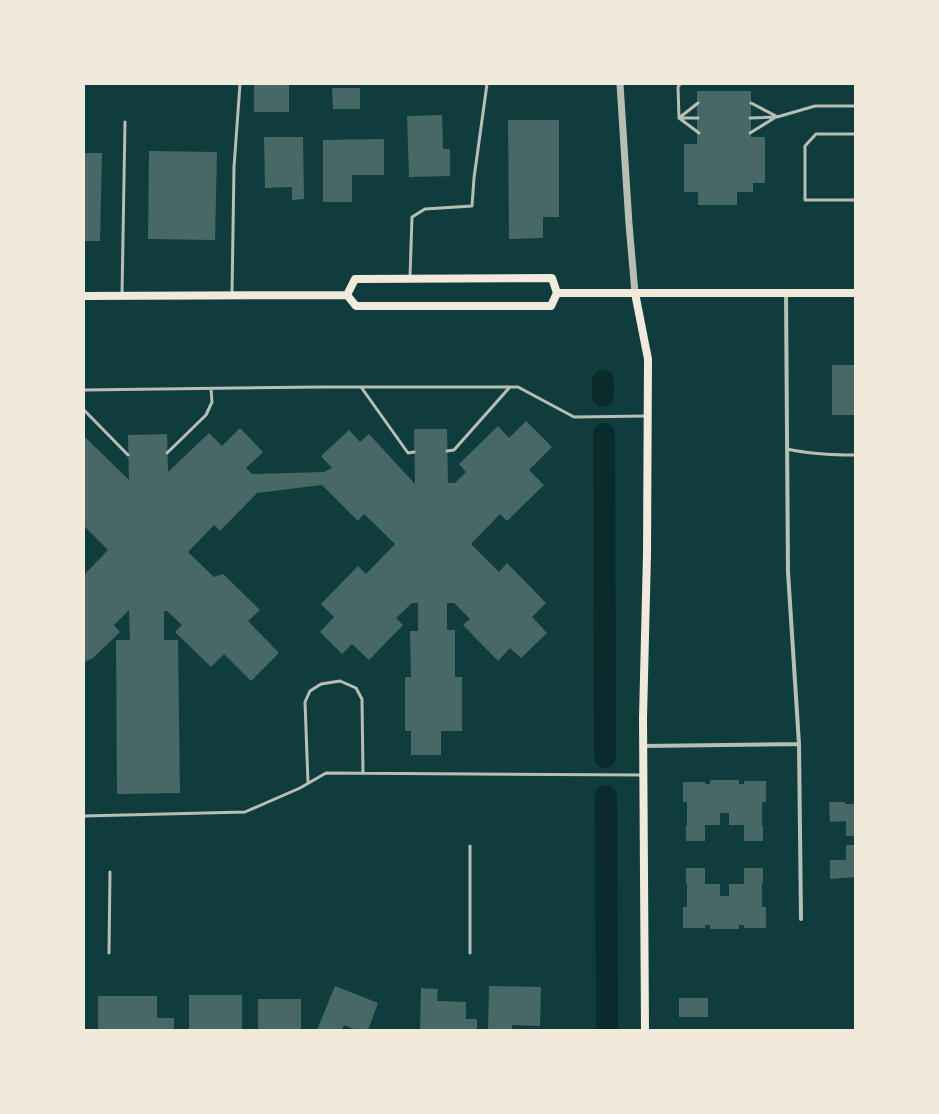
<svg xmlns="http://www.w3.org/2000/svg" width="939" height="1114" font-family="Roboto,sans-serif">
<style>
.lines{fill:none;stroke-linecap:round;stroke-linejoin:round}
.canal{stroke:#0a2a2b;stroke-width:22}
.building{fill:#486865}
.service{stroke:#b8beb3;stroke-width:3}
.minor{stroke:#b8beb3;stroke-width:4}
.tertiary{stroke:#b8beb3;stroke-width:7}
.secondary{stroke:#f1e9da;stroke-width:8}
</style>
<rect width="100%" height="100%" fill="#0f3d3e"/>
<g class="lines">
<path class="canal" d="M 603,381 L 603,396
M 604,434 L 605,757
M 606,796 L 607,1030"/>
</g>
<path class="building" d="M 254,84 L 289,84 L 289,112 L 254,112 Z
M 332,88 L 360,88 L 360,109 L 333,109 Z
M 697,91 L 751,91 L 751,137 L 765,137 L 765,183 L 753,183 L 753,192 L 737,192 L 737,205 L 698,205 L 698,192 L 684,192 L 684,144 L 697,144 Z
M 442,115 L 443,149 L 450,149 L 450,176 L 409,177 L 407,116 Z
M 508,120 L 559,120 L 559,217 L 543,217 L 543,238 L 509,239 Z
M 264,137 L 303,137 L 304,199 L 292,200 L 292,187 L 265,188 Z
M 384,139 L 384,175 L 352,175 L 352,202 L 323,202 L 323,140 Z
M 149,151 L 217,152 L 215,240 L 148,239 Z
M 84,153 L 102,153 L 100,241 L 84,241 Z
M 832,365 L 855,365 L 855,415 L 832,415 Z
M 526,421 L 552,447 L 529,470 L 544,485 L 507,521 L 500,514 L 471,544 L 499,572 L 507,563 L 546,603 L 532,617 L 547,633 L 521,658 L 510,648 L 498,661 L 463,625 L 470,619 L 454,603 L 447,603 L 447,630 L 455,630 L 455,677 L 462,677 L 462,731 L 441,731 L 441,755 L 411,755 L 411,731 L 405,731 L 405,677 L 411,677 L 410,631 L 418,631 L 418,603 L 412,603 L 396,618 L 403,625 L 369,660 L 352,644 L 342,654 L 320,632 L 334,617 L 321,604 L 358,566 L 366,574 L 395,544 L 364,514 L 358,521 L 322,485 L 257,493 L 220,531 L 214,525 L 188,552 L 214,577 L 223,574 L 260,610 L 248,621 L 279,653 L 251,681 L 224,654 L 211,667 L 175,632 L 182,625 L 167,611 L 164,611 L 164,640 L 178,640 L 180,793 L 117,794 L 116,640 L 130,640 L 129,610 L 114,625 L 120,632 L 93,658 L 84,662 L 84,575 L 108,550 L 84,526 L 84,436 L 129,480 L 128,435 L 167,434 L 168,472 L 209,433 L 222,446 L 240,428 L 263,452 L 246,468 L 252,474 L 324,472 L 332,468 L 321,456 L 349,430 L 360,442 L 369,434 L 415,484 L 414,429 L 447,429 L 448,483 L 455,483 L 466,472 L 459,464 L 498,426 L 509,438 Z
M 710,780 L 739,780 L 739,784 L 744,784 L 744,781 L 766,781 L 766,802 L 762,802 L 762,826 L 763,826 L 763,841 L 744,841 L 744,825 L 729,825 L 729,813 L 720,813 L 720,825 L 705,825 L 705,841 L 686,841 L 686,826 L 687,826 L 687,802 L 683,802 L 683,782 L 705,782 L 705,784 L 710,784 Z
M 829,802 L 845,802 L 845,804 L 855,804 L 855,836 L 846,836 L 846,821 L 830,822 Z
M 846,845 L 855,845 L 855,877 L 830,879 L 830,860 L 846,860 Z
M 686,868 L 705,868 L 705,884 L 720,884 L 720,896 L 729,896 L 729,884 L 744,884 L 744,868 L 763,868 L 763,883 L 762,883 L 762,907 L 766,907 L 766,928 L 744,928 L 744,925 L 739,925 L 739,929 L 710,929 L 710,925 L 705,925 L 705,928 L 683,928 L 683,907 L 687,907 L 687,883 L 686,883 Z
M 335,986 L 378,1003 L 368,1030 L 356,1030 L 344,1025 L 342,1030 L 317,1030 Z
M 489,986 L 541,987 L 540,1026 L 512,1025 L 512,1030 L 488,1030 Z
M 421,988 L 438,989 L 437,1001 L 466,1002 L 466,1019 L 477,1019 L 477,1030 L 420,1030 Z
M 189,995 L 242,995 L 242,1029 L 189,1030 Z
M 98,996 L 157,996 L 157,1018 L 174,1018 L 174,1030 L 98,1030 Z
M 679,998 L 708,998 L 708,1017 L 679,1017 Z
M 258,999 L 301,999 L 301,1030 L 258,1030 Z"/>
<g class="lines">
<path class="service" d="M 751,103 L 776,116
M 679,118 L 678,87 L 680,84
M 679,118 L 699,133
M 679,118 L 698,103
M 679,118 L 698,118
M 750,118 L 777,117 L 815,106 L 855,106
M 750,133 L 776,117
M 855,134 L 816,134 L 805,146 L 805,200 L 855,200
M 410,277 L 412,217 L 425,209 L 472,206 L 474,178 L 487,84
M 232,294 L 234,167 L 240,84
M 122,295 L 125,122
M 361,387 L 408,453 L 414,452
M 84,390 L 322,387 L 518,387 L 574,417 L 647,416
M 84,410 L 128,455
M 787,449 C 810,454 831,455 855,455
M 447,451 L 454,450 L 509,388
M 167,453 L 206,415 L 212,402 L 211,389
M 308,783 L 305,702 L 310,691 L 321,684 L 340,681 L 356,688 L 362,699 L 363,773
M 84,816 L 245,812 L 300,788 L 326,773 L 643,775
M 109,953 L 110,872
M 470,953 L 470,846"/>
<path class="minor" d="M 786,293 L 788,572 L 799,744 L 801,919
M 643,746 L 799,744"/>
<path class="tertiary" d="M 620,84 L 629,224 L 635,293"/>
<path class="secondary" d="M 557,293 L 855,293
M 635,293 L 648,359 L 647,554 L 643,718 L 645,1030
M 84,296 L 347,295 L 356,306 L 551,306 L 557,293 L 552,278 L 355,279 L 347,295"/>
</g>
<rect width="939" height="1114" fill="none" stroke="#f1e9da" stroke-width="170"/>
</svg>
